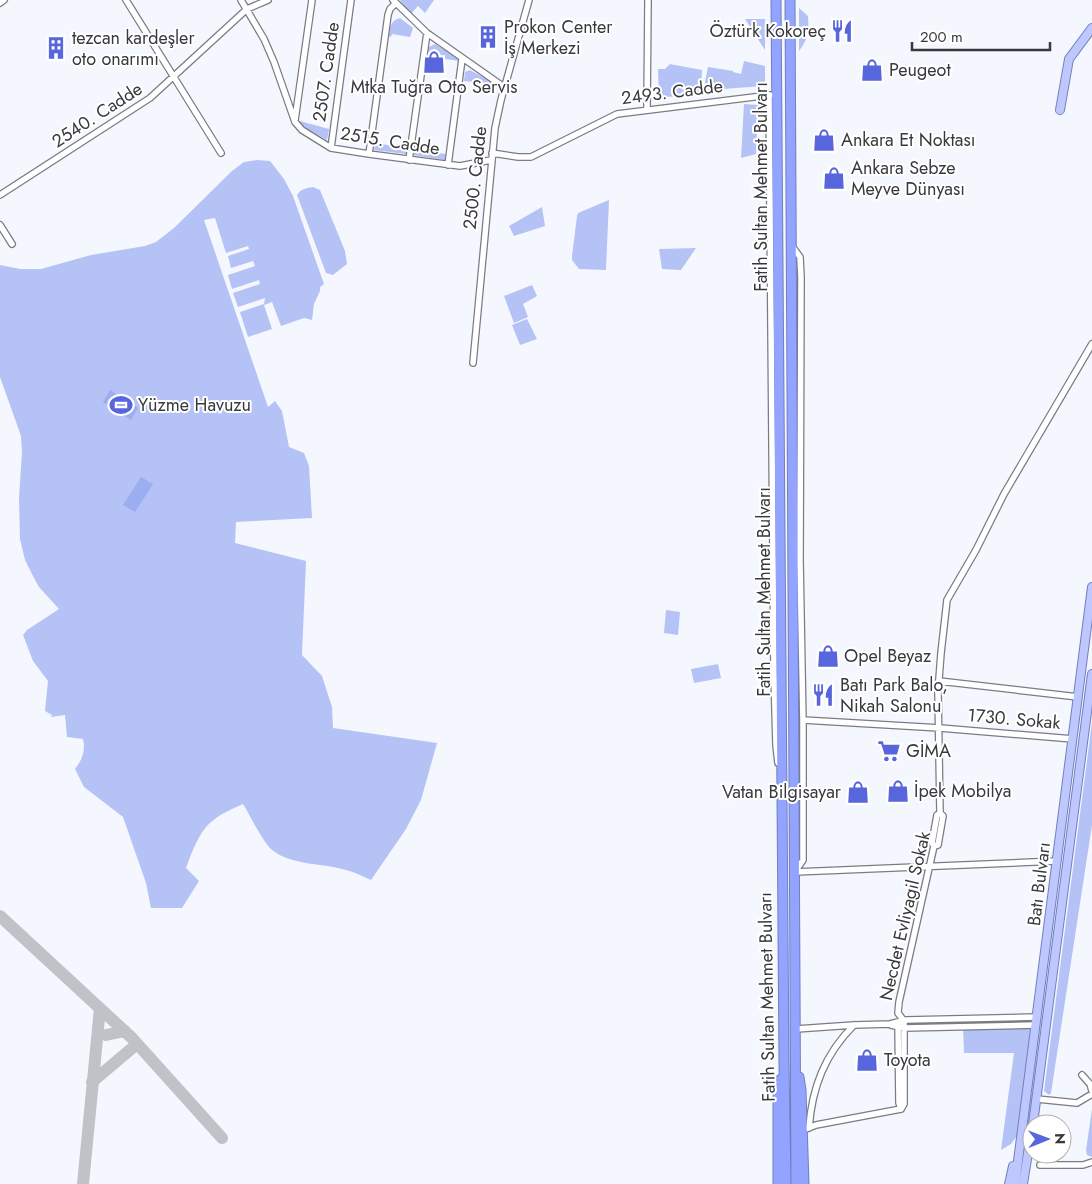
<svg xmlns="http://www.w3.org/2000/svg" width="1092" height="1184" font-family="Jost,sans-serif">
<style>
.green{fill:#b5c2f5}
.water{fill:#9dadf2}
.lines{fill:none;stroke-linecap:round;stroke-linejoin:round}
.taxiway{stroke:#c0c2c8;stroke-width:12}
.minor-casing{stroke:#7a7c83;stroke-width:8}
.major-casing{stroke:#727fbb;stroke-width:10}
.highway-casing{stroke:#727fbb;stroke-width:11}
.minor{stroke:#fff;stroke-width:5.5}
.major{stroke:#bec8ff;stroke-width:8}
.highway{stroke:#92a4ff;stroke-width:9}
.labels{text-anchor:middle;stroke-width:4;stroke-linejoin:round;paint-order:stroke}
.poi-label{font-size:18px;fill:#38393c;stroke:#fff;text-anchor:start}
.street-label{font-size:18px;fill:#38393c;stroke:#fff}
</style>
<rect width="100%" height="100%" fill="#f5f7ff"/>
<path class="green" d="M 400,0 L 434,0 L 425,13 L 418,6 L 410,15 Z
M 799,8 L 808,16 C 809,33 809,37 799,51 Z
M 400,18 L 413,28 L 410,37 L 392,34 L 391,37 L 389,36 C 389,28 391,20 400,18 Z
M 745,19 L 765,19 L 765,50 Z
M 435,44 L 459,59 L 459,61 L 426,56 L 427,48 Z
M 744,61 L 765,66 L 765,86 L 709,90 L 707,89 L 705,82 L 708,67 L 733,71 L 733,72 L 741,74 Z
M 670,64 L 702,70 L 701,91 L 696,96 L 659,97 L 658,69 L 665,69 Z
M 470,70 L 492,82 L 493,90 L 482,83 L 464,81 L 465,72 Z
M 744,104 L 758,105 L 756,154 L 741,158 Z
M 300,121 L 329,129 L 327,140 L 300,125 Z
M 375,143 L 407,148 L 406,154 L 374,150 Z
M 413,150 L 446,154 L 445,160 L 412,155 Z
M 257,160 L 270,161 L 284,179 L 293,196 L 324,284 L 320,287 L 320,291 L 314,304 L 312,320 L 304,318 L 281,326 L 272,302 L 264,305 L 272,329 L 248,337 L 240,312 L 264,304 L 265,298 L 238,307 L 233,293 L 260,284 L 259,280 L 232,289 L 228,275 L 255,266 L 253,261 L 231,268 L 228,256 L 249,249 L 248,246 L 226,253 L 215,218 L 204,220 L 268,407 L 275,401 L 282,411 L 289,447 L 304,453 L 309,466 L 312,518 L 236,522 L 235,543 L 306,561 L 302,655 L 322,676 L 332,707 L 333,728 L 437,743 L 421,800 L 406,829 L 371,880 C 362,876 352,871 342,869 C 320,863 291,865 272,850 C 262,841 251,817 243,804 C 232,809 220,814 211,822 C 199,832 191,854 186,868 L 199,881 L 182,908 L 151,908 L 146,883 L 123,817 L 84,787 L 75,769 C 82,760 86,750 83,739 L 67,737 L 65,715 L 51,717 L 52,715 L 45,711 L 48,681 L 33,661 L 23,635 L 27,630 L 59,609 L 39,587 L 34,578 L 25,560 L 20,539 L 19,498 L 22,452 L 21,436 L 0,377 L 0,265 L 20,269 L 41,269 L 91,255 L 145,246 L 156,242 L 174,228 L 232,171 L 244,162 Z
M 313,187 L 320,190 L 345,251 L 347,264 L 333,275 L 326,273 L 297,195 C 301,189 306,188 313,187 Z
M 609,200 L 606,270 L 579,269 L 572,260 L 572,256 L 577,216 L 578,213 Z
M 542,207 L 545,226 L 514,236 L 509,226 Z
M 696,248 L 681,270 L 662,269 L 659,249 Z
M 532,285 L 537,296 L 523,304 L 528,317 L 514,323 L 504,296 Z
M 527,319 L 537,339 L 520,345 L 512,325 Z
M 666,610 L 680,612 L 678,635 L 664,633 Z
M 718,664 L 721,678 L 694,683 L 691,669 Z
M 1092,722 L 1092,825 L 1051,1093 L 1049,1095 L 1044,1091 Z
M 1036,1025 L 1019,1133 L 1011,1144 L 1001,1150 L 1014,1053 L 964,1053 L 963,1027 Z
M 1092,1109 L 1092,1157 L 1087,1155 L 1086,1150 Z"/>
<path class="water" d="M 110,390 L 138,408 L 131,420 L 103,402 Z
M 141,477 L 153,484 L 135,512 L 123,505 Z"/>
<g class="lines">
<path class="taxiway" d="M 0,916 L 132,1038 L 222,1138
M 106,1035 L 125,1031
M 92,1082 L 137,1044
M 83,1184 L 100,1008"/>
<defs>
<path id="minor" d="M 126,0 L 221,153
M 241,0 L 264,39 L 274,62 L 295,122 L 302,130 L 331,148 L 369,154 L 460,166 L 491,160
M 393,0 L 427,33 L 504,87
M 0,3 L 4,0
M 769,95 L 774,674 L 776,745 L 778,763
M 647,109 L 648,0
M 295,120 L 312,0
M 331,148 L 351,0
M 492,153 L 518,157 L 531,157 L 617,114 L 770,95
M 369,154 L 388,15 L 390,9 L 395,4
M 409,160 L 427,33
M 448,165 L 462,59
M 0,195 L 150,98 L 247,9 L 268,0
M 0,225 L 12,244
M 792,246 L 800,257 L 801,277 L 800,561 L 803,723 L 803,860 L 795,872
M 473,363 L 495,128 L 501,100 L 529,0
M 939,681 L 1078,697
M 803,720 L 940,728 L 1073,739
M 934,846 L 932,843 L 937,815 L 940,813
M 795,872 L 1057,861
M 898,1024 L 899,1103 L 901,1109
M 891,1025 L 904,1028 L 1036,1025
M 796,1029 L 854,1025 L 890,1024 L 906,1020 L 1037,1017
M 1082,1075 L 1090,1084 L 1092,1091
M 1037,1099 L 1077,1103 L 1092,1094
M 901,1109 L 904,1104 L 904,1021 L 898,1013 L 899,1002 L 934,846 L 938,845 L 943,816 L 940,813 L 938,692 L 941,653 L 947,600 L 976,550 L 1004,494 L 1092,344
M 809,1128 C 812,1087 825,1054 854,1025
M 806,1129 L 816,1125 L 901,1109
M 1040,1165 L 1083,1165 L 1092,1162"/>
<path id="major" d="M 1060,110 L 1069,59 L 1092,28
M 1033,1124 L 1092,674
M 1009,1184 L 1013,1166
M 1015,1184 L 1092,587
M 1023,1184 L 1032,1128"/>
<path id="highway" d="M 776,0 L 784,1064 L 786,1184
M 790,0 L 796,1184
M 799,1077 L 801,1090 L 804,1184
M 778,1184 L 778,1092 L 781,1079"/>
</defs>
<use href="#minor" class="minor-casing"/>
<use href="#major" class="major-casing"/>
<use href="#highway" class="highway-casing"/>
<use href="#minor" class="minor"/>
<use href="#major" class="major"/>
<use href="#highway" class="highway"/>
</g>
<defs>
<symbol id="restaurant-bare" viewBox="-9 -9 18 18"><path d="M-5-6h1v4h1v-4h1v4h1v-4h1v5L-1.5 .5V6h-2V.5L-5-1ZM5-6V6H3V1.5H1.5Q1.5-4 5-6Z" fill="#5866dd" stroke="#fff" stroke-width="2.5" paint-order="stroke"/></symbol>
<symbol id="building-bare" viewBox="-9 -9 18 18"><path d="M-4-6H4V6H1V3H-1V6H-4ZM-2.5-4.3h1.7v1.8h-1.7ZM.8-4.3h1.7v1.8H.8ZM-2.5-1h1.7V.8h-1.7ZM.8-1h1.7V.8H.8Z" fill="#5866dd" stroke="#fff" stroke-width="2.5" paint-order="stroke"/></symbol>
<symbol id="shop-bare" viewBox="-9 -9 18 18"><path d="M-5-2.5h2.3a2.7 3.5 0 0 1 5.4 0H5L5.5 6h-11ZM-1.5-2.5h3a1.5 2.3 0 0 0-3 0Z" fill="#5866dd" stroke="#fff" stroke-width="2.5" paint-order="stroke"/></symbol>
<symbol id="stadium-bare" viewBox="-9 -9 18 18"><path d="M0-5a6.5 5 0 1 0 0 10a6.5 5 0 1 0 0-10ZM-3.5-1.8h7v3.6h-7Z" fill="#5866dd" stroke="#fff" stroke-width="2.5" paint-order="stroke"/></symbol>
<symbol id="supermarket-bare" viewBox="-9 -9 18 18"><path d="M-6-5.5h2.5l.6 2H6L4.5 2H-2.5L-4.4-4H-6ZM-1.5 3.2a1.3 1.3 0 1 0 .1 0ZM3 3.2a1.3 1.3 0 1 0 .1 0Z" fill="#5866dd" stroke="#fff" stroke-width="2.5" paint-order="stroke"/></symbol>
</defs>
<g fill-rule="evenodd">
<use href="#restaurant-bare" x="826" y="15" width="32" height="32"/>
<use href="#building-bare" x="472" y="21" width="32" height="32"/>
<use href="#building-bare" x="40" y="32" width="32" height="32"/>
<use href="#shop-bare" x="418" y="46" width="32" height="32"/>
<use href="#shop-bare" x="856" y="54" width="32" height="32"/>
<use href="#shop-bare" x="808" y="124" width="32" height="32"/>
<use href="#shop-bare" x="818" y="162" width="32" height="32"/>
<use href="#stadium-bare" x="105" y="389" width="32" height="32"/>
<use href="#shop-bare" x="812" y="640" width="32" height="32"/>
<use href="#restaurant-bare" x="807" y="679" width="32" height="32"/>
<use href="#supermarket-bare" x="873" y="735" width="32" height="32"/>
<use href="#shop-bare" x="882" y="775" width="32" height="32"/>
<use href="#shop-bare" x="842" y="776" width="32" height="32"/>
<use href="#shop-bare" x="851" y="1044" width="32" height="32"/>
</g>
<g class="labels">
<g class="poi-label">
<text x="504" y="33">Prokon Center<tspan x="504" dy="21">İş Merkezi</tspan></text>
<text x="826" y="37" text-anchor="end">Öztürk Kokoreç</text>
<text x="72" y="44">tezcan kardeşler<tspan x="72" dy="21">oto onarımı</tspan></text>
<text x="889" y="76">Peugeot</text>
<text x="434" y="93" text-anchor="middle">Mtka Tuğra Oto Servis</text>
<text x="841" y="146">Ankara Et Noktası</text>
<text x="851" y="174">Ankara Sebze<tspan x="851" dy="21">Meyve Dünyası</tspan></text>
<text x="138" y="411">Yüzme Havuzu</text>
<text x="844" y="662">Opel Beyaz</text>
<text x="840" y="691">Batı Park Balo,<tspan x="840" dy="21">Nikah Salonu</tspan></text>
<text x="906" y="757">GİMA</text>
<text x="914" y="797">İpek Mobilya</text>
<text x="841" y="798" text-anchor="end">Vatan Bilgisayar</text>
<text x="884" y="1066">Toyota</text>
</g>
<g class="street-label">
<text transform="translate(326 72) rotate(-82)" y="6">2507. Cadde</text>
<text transform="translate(672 92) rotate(-7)" y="6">2493. Cadde</text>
<text transform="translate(97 115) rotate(-33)" y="6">2540. Cadde</text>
<text transform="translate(390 141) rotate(9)" y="6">2515. Cadde</text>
<text transform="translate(475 178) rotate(-84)" y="6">2500. Cadde</text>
<text transform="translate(761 187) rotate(-90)" y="6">Fatih Sultan Mehmet Bulvarı</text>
<text transform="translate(764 592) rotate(-90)" y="6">Fatih Sultan Mehmet Bulvarı</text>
<text transform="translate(1014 719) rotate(5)" y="6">1730. Sokak</text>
<text transform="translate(1039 884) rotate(-83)" y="6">Batı Bulvarı</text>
<text transform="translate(905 916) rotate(-77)" y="6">Necdet Evliyagil Sokak</text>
<text transform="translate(767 997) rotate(-91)" y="6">Fatih Sultan Mehmet Bulvarı</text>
</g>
</g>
<g transform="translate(1047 1139) rotate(89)"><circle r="24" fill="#ffffff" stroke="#afb0b1"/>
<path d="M0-4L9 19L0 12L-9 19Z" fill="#5866dd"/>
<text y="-8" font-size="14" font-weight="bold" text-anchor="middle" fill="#38393c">N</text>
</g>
<path d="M912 42v8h138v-8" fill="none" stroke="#38393c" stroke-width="2.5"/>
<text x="920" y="42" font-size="15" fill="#38393c" stroke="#ffffff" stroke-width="4" paint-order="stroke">200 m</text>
</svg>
